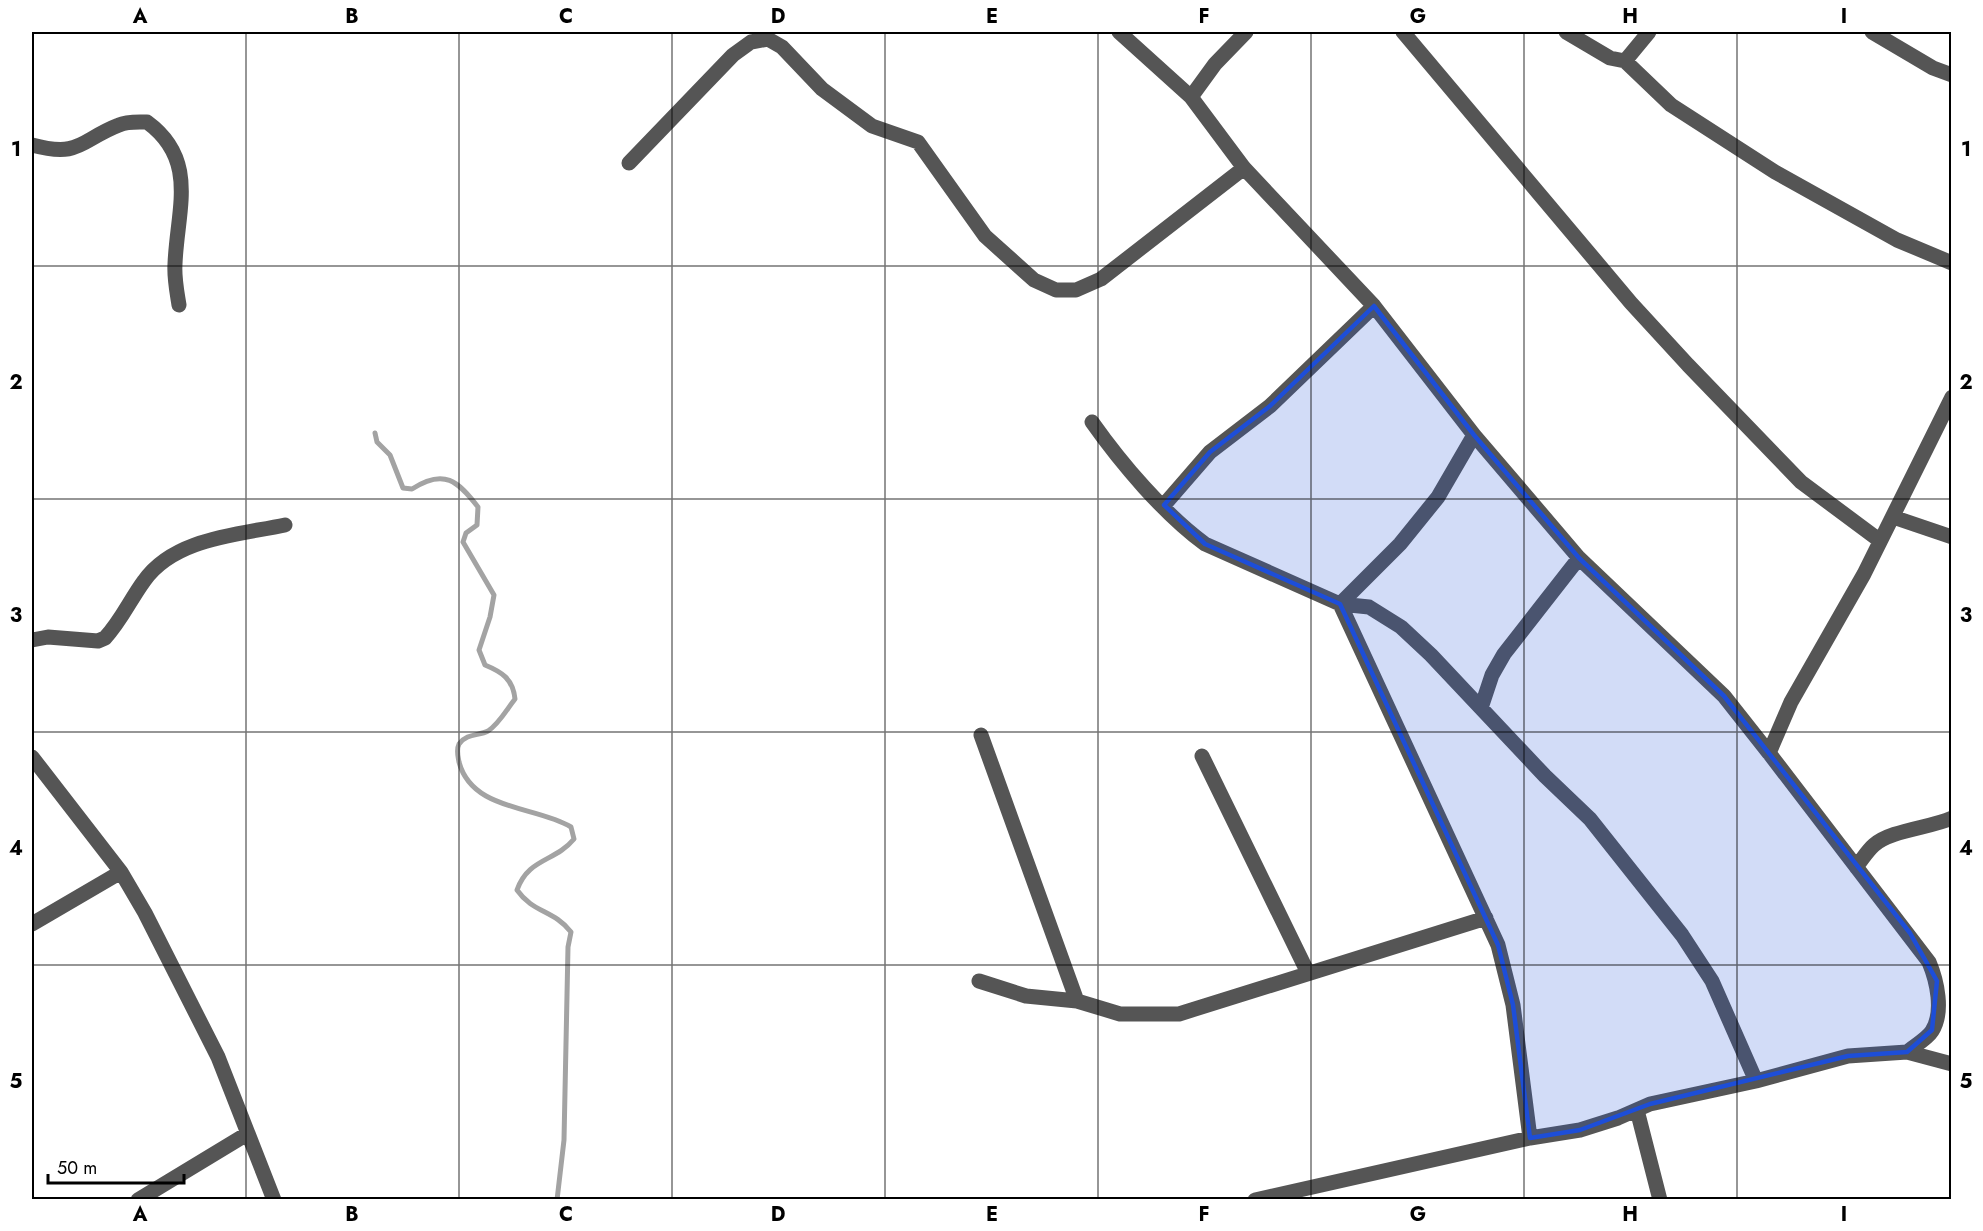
<svg xmlns="http://www.w3.org/2000/svg" width="1983" height="1231" font-family="Jost,sans-serif">
<style>
.lines{fill:none;stroke-linecap:round;stroke-linejoin:round}
.stream{stroke:#a3a3a3;stroke-width:5}
.minor{stroke:#555;stroke-width:15}
.marked{fill:#1d4ed8;fill-opacity:0.2;stroke:#1d4ed8;stroke-width:4.5;stroke-linejoin:round}
.grid{fill:none;stroke:#000;stroke-width:1.5;stroke-opacity:0.55}
.neatline{fill:none;stroke:#000;stroke-width:2}
.grid-label{font-size:20px;text-anchor:middle;font-weight:bold;fill:#000}
</style>
<rect width="100%" height="100%" fill="#fff"/>
<g class="lines">
<path class="stream" d="M 375,433 L 377,442 L 390,455 L 403,488 L 412,489 C 444,468 458,481 478,507 L 477,525 L 466,533 L 463,542 L 494,595 L 490,617 L 479,650 L 485,665 C 502,672 513,679 515,699 C 507,709 499,724 488,731 C 479,736 467,733 459,744 C 456,750 458,756 459,762 C 472,811 536,806 571,827 L 574,839 C 555,862 528,858 517,890 C 533,913 554,910 571,932 L 568,947 L 564,1140 L 557,1200"/>
<path class="minor" d="M 1119,32 L 1191,97 L 1244,168 L 1374,306 L 1474,435 L 1579,558 L 1724,696 L 1769,753
M 1403,32 L 1631,303 L 1688,365 L 1801,482 L 1879,540
M 1566,32 L 1610,58 L 1625,61 L 1671,105 L 1775,172 L 1897,240 L 1952,263
M 1872,32 L 1933,68 L 1952,75
M 1625,61 L 1649,32
M 1191,97 L 1215,64 L 1246,32
M 32,145 C 81,158 80,140 119,125 C 127,121 139,122 147,122 C 199,160 177,210 175,264 C 174,278 177,292 179,305
M 629,163 L 733,55 L 751,42 L 768,39 L 782,47 L 822,89 L 872,126 L 918,142 L 985,236 L 1034,280 L 1056,290 L 1076,290 L 1101,279 L 1244,168
M 1092,422 C 1121,463 1164,514 1205,544 L 1340,604 L 1369,607 L 1401,627 L 1431,655 L 1545,776 L 1590,819 L 1682,935 L 1712,981 L 1756,1081
M 1474,435 L 1438,497 L 1400,544 L 1340,604 L 1498,945 L 1513,1005 L 1530,1138
M 1164,505 L 1210,452 L 1270,406 L 1374,306
M 1893,517 L 1952,537
M 32,640 L 48,637 L 98,641 L 105,638 C 121,621 130,600 144,581 C 174,538 238,535 285,525
M 1481,708 L 1492,675 L 1504,654 L 1579,558
M 981,735 L 1077,1001
M 1202,756 L 1308,973
M 32,757 L 121,872 L 145,913 L 218,1057 L 274,1200
M 1856,867 C 1862,860 1867,851 1874,845 C 1891,830 1930,828 1952,818
M 32,924 L 121,872
M 979,981 L 1026,996 L 1077,1001 L 1120,1014 L 1179,1014 L 1486,918
M 1907,1052 C 1914,1046 1927,1039 1932,1031 C 1944,1012 1937,981 1929,962 L 1769,753 L 1791,702 L 1864,574 L 1952,397
M 1637,1110 L 1660,1200
M 138,1200 L 247,1134
M 1255,1200 L 1530,1138 L 1580,1130 L 1618,1118 L 1650,1104 L 1756,1081 L 1848,1056 L 1907,1052 L 1952,1064"/>
</g>
<path class="marked" d="M 1374,306 L 1474,435 L 1579,558 L 1724,696 L 1910,933 L 1937,981 L 1932,1030 L 1907,1052 L 1848,1056 L 1650,1104 L 1580,1130 L 1530,1138 L 1513,1005 L 1498,945 L 1340,604 L 1205,544 L 1164,505 L 1210,452 L 1270,406 Z"/>
<path class="grid" d="M 246,32 L 246,1200M 459,32 L 459,1200M 672,32 L 672,1200M 885,32 L 885,1200M 1098,32 L 1098,1200M 1311,32 L 1311,1200M 1524,32 L 1524,1200M 1737,32 L 1737,1200M 32,266 L 1952,266M 32,499 L 1952,499M 32,732 L 1952,732M 32,965 L 1952,965"/>
<rect width="1983" height="1231" fill="none" stroke="#ffffff" stroke-width="66"/>
<path d="M48 1174v9h136v-9" fill="none" stroke="#000000" stroke-width="3"/>
<text x="57" y="1174" font-size="18" fill="#000000" stroke="#ffffff" stroke-width="4.5" paint-order="stroke">50 m</text>
<rect x="33" y="33" width="1917" height="1165" class="neatline"/>
<g class="grid-label">
<text x="140" y="23">A</text>
<text x="352" y="23">B</text>
<text x="566" y="23">C</text>
<text x="778" y="23">D</text>
<text x="992" y="23">E</text>
<text x="1204" y="23">F</text>
<text x="1418" y="23">G</text>
<text x="1630" y="23">H</text>
<text x="1844" y="23">I</text>
<text x="16" y="156">1</text>
<text x="1966" y="156">1</text>
<text x="16" y="389">2</text>
<text x="1966" y="389">2</text>
<text x="16" y="622">3</text>
<text x="1966" y="622">3</text>
<text x="16" y="855">4</text>
<text x="1966" y="855">4</text>
<text x="16" y="1088">5</text>
<text x="1966" y="1088">5</text>
<text x="140" y="1221">A</text>
<text x="352" y="1221">B</text>
<text x="566" y="1221">C</text>
<text x="778" y="1221">D</text>
<text x="992" y="1221">E</text>
<text x="1204" y="1221">F</text>
<text x="1418" y="1221">G</text>
<text x="1630" y="1221">H</text>
<text x="1844" y="1221">I</text>
</g>
</svg>
